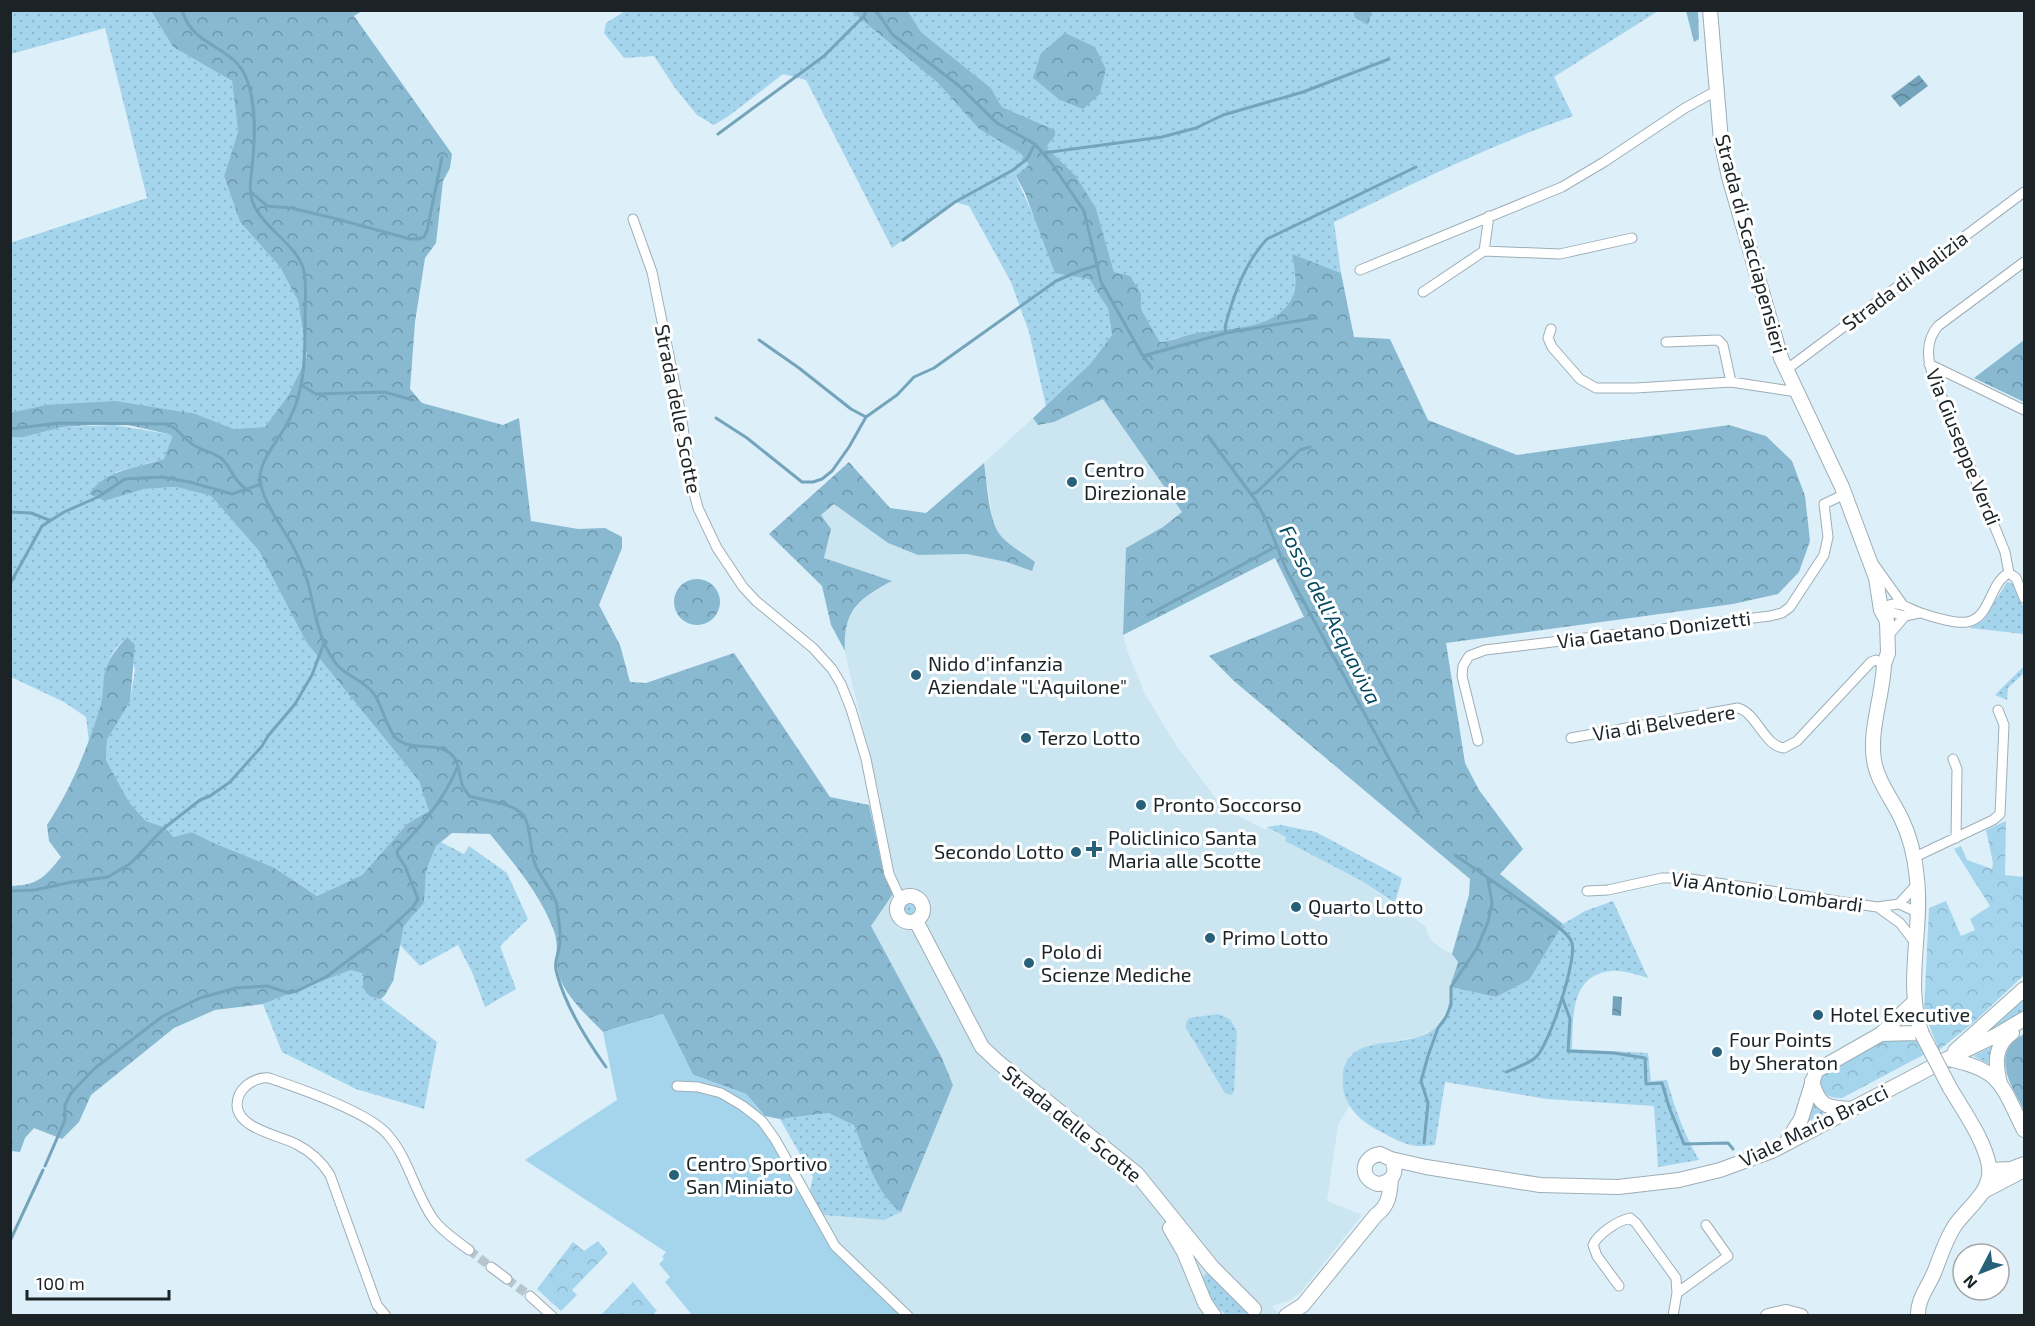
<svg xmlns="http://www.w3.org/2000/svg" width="2035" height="1326" font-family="'Exo 2',sans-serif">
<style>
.built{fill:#cbe5f1}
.grass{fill:url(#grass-dots);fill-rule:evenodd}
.forest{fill:url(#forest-crowns)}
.park{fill:url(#park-crowns)}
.pitch{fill:#a5d5ed}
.water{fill:url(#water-waves)}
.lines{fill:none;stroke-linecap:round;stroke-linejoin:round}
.stream{stroke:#74a4bb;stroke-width:3}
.street-tunnel{stroke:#b6c6ce;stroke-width:9;stroke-dasharray:9 4.5;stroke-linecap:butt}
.street-casing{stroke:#9daeb6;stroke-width:11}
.secondary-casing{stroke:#9daeb6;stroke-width:16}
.street{stroke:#fff;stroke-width:9}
.secondary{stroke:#fff;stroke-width:14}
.secondary-bridge-casing{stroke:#9daeb6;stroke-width:16;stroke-linecap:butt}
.secondary-bridge{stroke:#fff;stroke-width:14}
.poi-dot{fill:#266179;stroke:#fff;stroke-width:2}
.labels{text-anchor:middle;stroke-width:6;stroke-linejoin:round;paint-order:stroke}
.street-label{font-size:20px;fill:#1c2326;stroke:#fff}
.poi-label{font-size:20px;fill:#1c2326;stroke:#fff;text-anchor:start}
.water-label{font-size:21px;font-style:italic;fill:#054a62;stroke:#fff}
</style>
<defs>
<pattern id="grass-dots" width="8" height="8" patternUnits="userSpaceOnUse" patternTransform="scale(1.5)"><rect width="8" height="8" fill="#a5d5ed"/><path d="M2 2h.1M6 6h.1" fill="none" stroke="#8db7cb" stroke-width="1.8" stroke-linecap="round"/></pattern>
<pattern id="forest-crowns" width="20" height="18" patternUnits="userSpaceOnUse" patternTransform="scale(1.5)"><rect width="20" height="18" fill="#88b9d0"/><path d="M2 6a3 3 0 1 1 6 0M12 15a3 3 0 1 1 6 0" fill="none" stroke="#6e96a9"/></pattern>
<pattern id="park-crowns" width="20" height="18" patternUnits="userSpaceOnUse" patternTransform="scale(1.5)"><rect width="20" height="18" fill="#a5d5ed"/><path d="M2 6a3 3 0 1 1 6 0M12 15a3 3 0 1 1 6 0" fill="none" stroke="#8db7cb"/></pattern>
<pattern id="water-waves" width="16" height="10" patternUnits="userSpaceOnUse" patternTransform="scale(1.5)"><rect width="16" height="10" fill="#74a4bb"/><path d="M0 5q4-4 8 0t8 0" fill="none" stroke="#5e8598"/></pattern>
</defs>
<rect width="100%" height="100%" fill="#ddeff8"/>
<path class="built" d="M 1103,399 L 1182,512 L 1163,527 L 1126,549 L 1123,635 L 1128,653 L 1145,694 L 1176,745 L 1223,808 L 1266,830 L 1267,827 L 1287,837 L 1285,841 L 1362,881 L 1425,926 L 1431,940 L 1442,949 L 1452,954 L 1458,962 L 1450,987 L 1448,1010 L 1434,1029 L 1420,1036 L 1371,1046 L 1360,1050 L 1350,1055 L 1345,1063 L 1342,1075 L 1344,1091 L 1349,1106 L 1338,1125 L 1327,1201 L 1362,1215 L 1300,1293 L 1289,1301 L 1272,1306 L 1280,1315 L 915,1315 L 839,1244 L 823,1215 L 884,1220 L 953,1085 L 941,1056 L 871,926 L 893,894 L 877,801 L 881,801 L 849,670 L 845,651 L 844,631 L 848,620 L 858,605 L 866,597 L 891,582 L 824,558 L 831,529 L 821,515 L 834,504 L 888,543 L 918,555 L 967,554 L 1007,562 L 1032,571 L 998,532 L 993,520 L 984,463 L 1033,418 L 1038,425 L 1054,422 Z"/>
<path class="grass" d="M 1353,10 L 1355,18 L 1368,24 L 1372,10 L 1658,11 L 1554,77 L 1573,116 C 1491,145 1412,184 1334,222 L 1341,273 L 1293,255 C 1293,270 1299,286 1291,301 C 1273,332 1223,327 1192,334 C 1180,336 1174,340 1160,342 L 1141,309 L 1141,293 L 1130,277 L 1114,272 L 1096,208 L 1076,176 L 1046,147 L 1055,136 L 1055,130 L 1002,107 L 991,88 L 921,32 L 908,11 ZM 1094,47 L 1106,69 L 1100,94 Z
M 11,11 L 151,11 L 173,47 L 232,81 L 238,133 L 224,176 L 240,222 L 280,267 L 298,301 L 307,356 L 289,394 L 265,427 L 234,429 L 196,414 L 45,405 L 11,413 L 10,243 L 147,198 L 105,28 L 11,54 Z
M 625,11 L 851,11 L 938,83 L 979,129 L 1021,154 L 1029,165 L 1016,177 L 1040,230 L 1089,279 L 1108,309 L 1112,335 L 1090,364 L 1046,406 L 1029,332 L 1011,282 L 969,206 L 955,202 L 892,248 L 806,80 L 783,74 L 730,115 L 714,125 L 697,115 L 675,88 L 654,56 L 624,58 L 604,33 L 606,23 Z
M 114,425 L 174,435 L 164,459 L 116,472 L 106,501 L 144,489 L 176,487 L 211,496 L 259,551 L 306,642 L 419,781 L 430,812 L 407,824 L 362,875 L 317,896 L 273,867 L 214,843 L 192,832 L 174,837 L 164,827 L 146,821 L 129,802 L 106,760 L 107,740 L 130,700 L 135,670 L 127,637 C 99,662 109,675 101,706 C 98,718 93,730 89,742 L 86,717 L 64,702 L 11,677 L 11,437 L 24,437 L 63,427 Z
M 2007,582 L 2012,583 L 2014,585 L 2024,609 L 2024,634 L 1970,628 L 1984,619 Z
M 2024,666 L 2024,673 L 2008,688 L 2007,700 L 1995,695 Z
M 1281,825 L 1316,832 L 1402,878 L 1395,903 L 1362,881 L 1285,841 L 1286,837 L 1267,827 Z
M 441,842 L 464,854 L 469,846 L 507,873 L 528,919 L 500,946 L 516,989 L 485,1007 L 472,972 L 458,945 L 420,966 L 400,945 L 404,926 L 424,903 L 426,873 L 436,846 Z
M 1613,901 L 1648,978 C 1637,975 1623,970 1611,971 C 1570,975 1573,1018 1572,1049 L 1648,1053 L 1651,1081 L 1667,1080 C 1675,1109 1684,1134 1699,1160 L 1658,1167 L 1654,1106 L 1547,1099 L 1445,1082 L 1435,1145 C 1415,1148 1406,1145 1387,1135 C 1367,1125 1346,1112 1343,1087 C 1337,1026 1406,1054 1435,1028 C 1448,1017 1450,1003 1450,987 L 1496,997 L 1528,980 L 1563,924 L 1585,911 Z
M903 909a7 7 0 1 1 14 0a7 7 0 1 1-14 0Z
M 351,970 L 364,974 L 374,998 L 381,999 L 437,1042 L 424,1109 L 356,1089 L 282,1052 L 263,1004 Z
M 2024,997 L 2024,1016 L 1978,1037 L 2009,1012 Z
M 1218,1014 L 1230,1019 L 1237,1031 L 1234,1092 L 1231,1095 L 1225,1093 L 1186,1028 L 1186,1023 L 1189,1018 Z
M 1991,1047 L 1989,1064 L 1973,1056 Z
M 1814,1104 L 1824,1113 L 1809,1121 L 1808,1119 Z
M 828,1113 L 855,1125 C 866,1155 874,1192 901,1212 L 884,1220 L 823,1215 L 810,1190 L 813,1177 L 780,1119 Z
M 1207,1273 L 1248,1313 L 1227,1315 L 1214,1306 L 1201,1279 Z"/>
<path class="forest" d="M 151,11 L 362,11 L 354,16 L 452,154 L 450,168 L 443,181 L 436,243 L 425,258 L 415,322 L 410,389 L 422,403 L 503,425 L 519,418 L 531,521 L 578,529 L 605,528 L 622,537 L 622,548 L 599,605 L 620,645 L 630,682 L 646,683 L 734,653 L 830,797 L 869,805 L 884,875 L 893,894 L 871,926 L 941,1056 L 953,1085 L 901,1212 C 874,1192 866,1155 854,1125 L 828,1113 L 780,1119 L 765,1116 L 746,1094 L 693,1075 L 663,1014 L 603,1032 C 587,1015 564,996 558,972 C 555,959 559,944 554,931 C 540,893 514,864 490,834 L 452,833 L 436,846 L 429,864 L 426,873 L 424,903 L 404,926 L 393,981 L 385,995 L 381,999 C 365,997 361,989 364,974 L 351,970 L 263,1004 L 215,1010 L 174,1028 L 91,1095 L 79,1122 L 62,1139 L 34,1128 L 25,1138 L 20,1152 L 11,1151 L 11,886 C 38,885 44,878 61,857 L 49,841 L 47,825 C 71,789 87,749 100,708 C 103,698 103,687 104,676 C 107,660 116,649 127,637 L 135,645 L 130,701 L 107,740 L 106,760 L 129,802 L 146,821 L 164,827 L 174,837 L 192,832 L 214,843 L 273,867 L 317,896 L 362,875 L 407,824 L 429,811 L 419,781 L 306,642 L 259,551 L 211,496 L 176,487 L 144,489 L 105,501 L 89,494 C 106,469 138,468 164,459 L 173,435 L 119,423 L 63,427 L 24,437 L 11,437 L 10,413 L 45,405 L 115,401 L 196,414 L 234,429 L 265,427 L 289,394 L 307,356 L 298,301 L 280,267 L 240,222 L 224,176 L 238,132 L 232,81 L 173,47 Z
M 851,11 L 908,11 L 921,32 L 991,88 L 1002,107 L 1055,130 L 1055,136 L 1046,147 L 1076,176 L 1096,208 L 1114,272 L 1130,276 L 1141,293 L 1141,309 L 1160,342 C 1174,341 1180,336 1192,334 C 1223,327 1273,332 1291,300 C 1299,287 1294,269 1292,254 L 1341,273 L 1354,337 L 1390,339 L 1428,420 L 1517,455 L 1729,425 L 1766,436 L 1792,461 L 1805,496 L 1810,541 L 1799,572 L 1778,594 L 1733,604 L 1446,643 L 1465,763 L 1479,790 L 1523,849 L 1500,874 L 1563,924 L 1529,980 L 1496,997 L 1450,987 L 1458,962 L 1452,954 L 1469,895 L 1470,879 L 1234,681 L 1209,656 L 1304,617 L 1275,558 L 1123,635 L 1126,548 L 1163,527 L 1182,512 L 1103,399 L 1054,422 L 1038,425 L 1033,418 L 1090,364 L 1112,335 L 1108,309 L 1089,279 L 1055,273 L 1025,193 L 1016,176 L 1029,165 L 1021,154 L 979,129 L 938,83 Z
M 1353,11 L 1372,11 L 1368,25 L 1355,18 Z
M 1686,11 L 1698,11 L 1699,39 L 1694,42 Z
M 1065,33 L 1095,47 L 1106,69 L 1100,94 L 1083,109 L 1060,100 L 1033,78 L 1041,53 Z
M 2024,340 L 2024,402 L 1974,378 Z
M 849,462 L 890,508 L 926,513 L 984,463 C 987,482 988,515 998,532 C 1006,544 1023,553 1035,562 L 1032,571 L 1007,562 L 967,554 L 918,555 L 888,543 L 834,504 L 821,515 L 831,529 L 824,558 L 892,581 C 858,599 843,611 845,651 L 831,625 L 822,586 L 769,534 Z
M674 602a23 23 0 1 1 46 0a23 23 0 1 1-46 0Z
M 2024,1034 L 2024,1110 C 2011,1085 1989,1053 2024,1034 Z"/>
<path class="park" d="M 2006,821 L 2005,875 L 2024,877 L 2024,975 L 1974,1022 L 1939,1050 L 1924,1012 L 1929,908 L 1946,901 L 1961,936 L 1975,930 L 1970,919 L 1990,906 L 1954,849 L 1961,846 L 1967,860 L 1992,869 L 1993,863 L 1986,830 Z
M 1916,1037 L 1925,1054 L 1842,1098 C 1827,1099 1816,1090 1821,1075 L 1886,1038 Z
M 598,1241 L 608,1253 L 572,1290 L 577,1295 L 561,1311 L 537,1289 L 573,1242 L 584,1251 Z
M 633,1282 L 657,1311 L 652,1315 L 601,1315 Z"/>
<path class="pitch" d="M 663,1014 L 693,1075 L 746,1094 L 765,1116 L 839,1244 L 915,1315 L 692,1315 L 665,1282 L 670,1277 L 659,1264 L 664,1259 L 662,1257 L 666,1252 L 525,1160 L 617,1100 L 603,1032 Z"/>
<path class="water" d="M 1919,75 L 1928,86 L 1900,107 L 1891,96 Z
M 1613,996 L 1622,997 L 1621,1016 L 1612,1015 Z"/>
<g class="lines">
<path class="stream" d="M 182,10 C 193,49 234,44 247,80 C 257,106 255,140 252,168 C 251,177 249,187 251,196 C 256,225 297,242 304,271 C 307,286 305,302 305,317 C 305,351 306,387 290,418 C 282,436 262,456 260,476 C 259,499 286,531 296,552 C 301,563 306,575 309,587 C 314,606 316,627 325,645 C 328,652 333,659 337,665 C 348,677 365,681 374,694 C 382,705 388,732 397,739 C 412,752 436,741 451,754 C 459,761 459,774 462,784 C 463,788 467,792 469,796 C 485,801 509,802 521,813 C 531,821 530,849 534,861 C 538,876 556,893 557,906 C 558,917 561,931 560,942 C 559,954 553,962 557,974 C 566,1007 586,1039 606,1067
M 874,10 C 882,16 886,27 893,35 L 958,85 L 997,123 L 1035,144 L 1052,164 L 1084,211 L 1101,282 L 1143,356 L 1152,368
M 718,134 L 824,56 L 864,16 L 866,10
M 1043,153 L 1162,137 L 1196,128 L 1223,115 L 1303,92 L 1389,59
M 251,192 L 267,206 L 291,208 L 333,218 L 410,239 L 418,239 L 424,237 L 427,231 L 442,157
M 903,240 L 955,202 L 1013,170 L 1027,159 L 1035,144
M 1226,333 L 1225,327 C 1233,296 1245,262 1267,239 L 1416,167
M 759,340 L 799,368 L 851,409 L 866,417
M 1143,356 L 1226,333 L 1315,318
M 301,385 L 316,394 L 384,392 L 413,400
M 716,418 L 747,438 L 802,482 L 813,482 L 822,479 L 832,471 L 849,447 L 866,417 L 897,395 L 914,377 L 934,368 L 1056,281 L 1079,271 L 1098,265
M 10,429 L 59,423 L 168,424 C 180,430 185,441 197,447 C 204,451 216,453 222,459 C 232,468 233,481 245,488
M 1208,436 L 1256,501 L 1268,524 L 1286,569 L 1418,812
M 1251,494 L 1257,492 L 1300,450 L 1310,447
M 10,512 L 31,513 L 49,520
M 10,584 L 42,526 L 64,512 L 98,497 L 125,479 L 162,477 L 190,482 L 232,494 L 261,484
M 1148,615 L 1277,546
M 1455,855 L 1553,923 C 1560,929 1569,934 1572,943 C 1577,960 1549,1047 1535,1058 C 1528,1064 1515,1068 1506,1072
M 10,891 L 35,890 L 72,882 L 108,877 L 131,863 L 163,829 L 200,800 L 210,796 L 230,782 L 262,746 L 268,736 L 295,704 L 312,675 L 324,643
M 387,931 L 413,907 L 418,899 L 405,866 L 398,856 L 397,851 C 421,827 444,800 457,768
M 1562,997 L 1570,1019 L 1568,1051 L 1614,1053 L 1645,1058 L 1646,1084 L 1662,1083 L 1669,1107 L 1684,1144 L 1728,1143 L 1733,1149
M 1424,1143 L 1428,1103 L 1421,1081 L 1428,1056 L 1438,1028 L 1446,1017 L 1451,1005 L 1451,987 L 1477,948 L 1488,922 L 1492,903 L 1488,880
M 45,1166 L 65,1120 L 65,1105 L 71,1093 L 95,1068 L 163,1016 L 200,998 L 236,988 L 267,986 L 289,993 L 297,991 L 326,977 L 382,935
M 10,1241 L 43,1170"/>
<path class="street-tunnel" d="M 469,1250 L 491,1267
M 507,1279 L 530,1296"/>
<defs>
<path id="street" d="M 633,219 L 652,272 L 681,415 L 692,485 L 698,508 L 717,548 L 743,587 L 756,601 L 813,648 L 832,669 L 841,684 L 851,709 L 866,759 L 889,874 L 901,900
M 1484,251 L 1489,216
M 2024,262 L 1938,326 C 1925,341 1927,360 1934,378 L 2005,552 L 2009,573 L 2016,578 L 2024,598
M 1360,270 L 1562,187 L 1604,162 L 1685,108 L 1716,91
M 1423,292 L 1484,251 L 1560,254 L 1632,238
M 1551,329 L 1548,338 L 1552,347 L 1580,379 L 1596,388 L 1636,388 L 1731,382 L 1797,392
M 1666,342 L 1718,340 L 1723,345 L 1731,382
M 1929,364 L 2024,410
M 1786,370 L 2024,192
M 1873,563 L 1903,605
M 1881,610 C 1884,608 1886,606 1889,605 C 1901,601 1910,610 1921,613 C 1933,617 1954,624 1967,622 C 1991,618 1989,583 2009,573
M 1881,610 L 1905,616 L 1919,613
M 1888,636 L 1905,616
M 1571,738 L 1738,708 C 1757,713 1764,746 1784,748 L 1797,741 L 1871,662 L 1876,660 L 1884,664
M 1478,741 L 1462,676 L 1463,666 L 1469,656 L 1485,650 L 1770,616 L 1782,613 L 1790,607 L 1824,555 L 1828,537 L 1824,504 L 1845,494
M 1953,759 L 1957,769 L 1956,838
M 1915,857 L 1993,820 L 2000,814 L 2004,725 L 1998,710
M 1587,891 L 1608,890 L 1662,878 L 1684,878 L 1877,907 L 1899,904 L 1918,883
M 1899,904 L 1919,913
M 1879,908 L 1900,923 L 1916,944
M 677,1086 L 698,1087 L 721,1093 L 743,1106 L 762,1121 L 775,1139 L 835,1246 L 908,1316
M 491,1267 L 507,1279
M 1619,1286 L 1597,1256 L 1593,1245 C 1598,1234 1617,1221 1630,1218 L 1636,1223 L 1676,1278 L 1677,1293 L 1673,1316
M 1677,1293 L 1728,1256 L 1706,1225
M 530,1296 L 552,1316
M 386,1316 L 377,1305 L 330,1175 C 322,1162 310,1151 296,1144 C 279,1135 238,1129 237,1105 C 237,1097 241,1090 247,1085 C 254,1080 260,1077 269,1078 C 298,1088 369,1112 388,1135 C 409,1159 415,1194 434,1220 C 443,1232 457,1241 469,1250"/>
<path id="secondary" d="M 1710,10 L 1721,141 L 1729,177 L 1781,358 L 1842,487 L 1876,578 L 1881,610 L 1887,621 L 1888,653 L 1884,664 C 1883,695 1869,730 1874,760 C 1877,781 1892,799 1901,818 C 1911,838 1915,857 1917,879 C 1923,930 1904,985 1922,1034 L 1915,1033 L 1881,1034
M897 909a13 13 0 1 1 26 0a13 13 0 1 1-26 0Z
M 916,921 L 982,1047 L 998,1062 L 1137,1174 L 1212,1267 L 1254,1309
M 1955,1051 L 2024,989
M 1948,1059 C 2002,1070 2001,1084 2024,1130
M 1812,1081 C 1819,1107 1827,1108 1852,1109
M 2000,1083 C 1995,1064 1994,1045 2012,1033
M 1786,1143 L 1801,1119 L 1816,1071 L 1881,1034 L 1914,1002
M 1391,1159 C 1399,1172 1392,1183 1378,1184 C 1359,1179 1361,1157 1380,1154 L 1391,1159 L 1426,1167 L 1540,1185 L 1618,1187 L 1679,1180 L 1720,1170 L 1772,1151 L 1947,1059 L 1997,1035 L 2024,1019
M 1989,1170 L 2011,1169 L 2024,1164
M 1984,1191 L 2024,1170
M 1170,1228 L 1184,1252 L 1205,1303 L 1214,1316
M 1286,1316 L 1303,1305 L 1376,1215 C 1389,1206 1390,1193 1391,1179
M 1768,1316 L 1786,1312 L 1801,1316
M 1918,1316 C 1917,1300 1928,1287 1934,1273 C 1940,1258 1945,1241 1954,1227 C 1966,1208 1993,1192 1989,1166 C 1985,1141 1963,1110 1950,1088"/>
</defs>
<use href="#street" class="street-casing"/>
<use href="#secondary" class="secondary-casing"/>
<use href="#street" class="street"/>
<use href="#secondary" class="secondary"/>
<defs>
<path id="secondary-bridge" d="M 1922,1034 L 1950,1088"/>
</defs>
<use href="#secondary-bridge" class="secondary-bridge-casing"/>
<use href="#secondary-bridge" class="secondary-bridge"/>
</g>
<g class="poi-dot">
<circle cx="1072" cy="482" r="6"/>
<circle cx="916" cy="675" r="6"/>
<circle cx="1026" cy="738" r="6"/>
<circle cx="1141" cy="805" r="6"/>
<path d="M1091 840h6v6h6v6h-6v6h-6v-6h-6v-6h6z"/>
<circle cx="1076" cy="852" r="6"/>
<circle cx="1296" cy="907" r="6"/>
<circle cx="1210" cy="938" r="6"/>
<circle cx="1029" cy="963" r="6"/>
<circle cx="1818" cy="1015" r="6"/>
<circle cx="1717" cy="1052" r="6"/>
<circle cx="674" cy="1175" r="6"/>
</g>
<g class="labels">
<g class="street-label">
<text transform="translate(1751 244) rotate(75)" y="7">Strada di Scacciapensieri</text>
<text transform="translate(1905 281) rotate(-37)" y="7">Strada di Malizia</text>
<text transform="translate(678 409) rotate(79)" y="7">Strada delle Scotte</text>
<text transform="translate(1963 447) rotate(68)" y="7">Via Giuseppe Verdi</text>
<text transform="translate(1654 630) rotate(-7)" y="7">Via Gaetano Donizetti</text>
<text transform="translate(1664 723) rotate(-9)" y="7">Via di Belvedere</text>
<text transform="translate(1767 892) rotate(8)" y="7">Via Antonio Lombardi</text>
<text transform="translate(1072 1124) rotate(39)" y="7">Strada delle Scotte</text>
<text transform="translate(1814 1126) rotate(-26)" y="7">Viale Mario Bracci</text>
</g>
<g class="poi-label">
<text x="1084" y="477">Centro<tspan x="1084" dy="23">Direzionale</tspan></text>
<text x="928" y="671">Nido d'infanzia<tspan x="928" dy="23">Aziendale "L'Aquilone"</tspan></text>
<text x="1038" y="745">Terzo Lotto</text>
<text x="1153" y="812">Pronto Soccorso</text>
<text x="1108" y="845">Policlinico Santa<tspan x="1108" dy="23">Maria alle Scotte</tspan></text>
<text x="1064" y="859" text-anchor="end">Secondo Lotto</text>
<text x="1308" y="914">Quarto Lotto</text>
<text x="1222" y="945">Primo Lotto</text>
<text x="1041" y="959">Polo di<tspan x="1041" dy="23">Scienze Mediche</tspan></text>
<text x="1830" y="1022">Hotel Executive</text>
<text x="1729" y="1047">Four Points<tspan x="1729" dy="23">by Sheraton</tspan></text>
<text x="686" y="1171">Centro Sportivo<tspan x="686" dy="23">San Miniato</tspan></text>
</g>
<g class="water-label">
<text transform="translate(1330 615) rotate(63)" y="7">Fosso dell'Acquaviva</text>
</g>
</g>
<rect width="2035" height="1326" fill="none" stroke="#1c2326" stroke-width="24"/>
<g transform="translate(1981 1272) rotate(228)"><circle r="28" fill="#ffffff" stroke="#a4a7a8" stroke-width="1.5"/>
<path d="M0-4.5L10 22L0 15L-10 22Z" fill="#266179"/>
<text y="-9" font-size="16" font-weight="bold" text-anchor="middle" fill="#1c2326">N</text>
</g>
<path d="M27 1290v9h142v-9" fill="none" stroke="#1c2326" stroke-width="3"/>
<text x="36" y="1290" font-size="18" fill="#1c2326" stroke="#ffffff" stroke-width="4.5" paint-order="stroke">100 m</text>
</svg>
